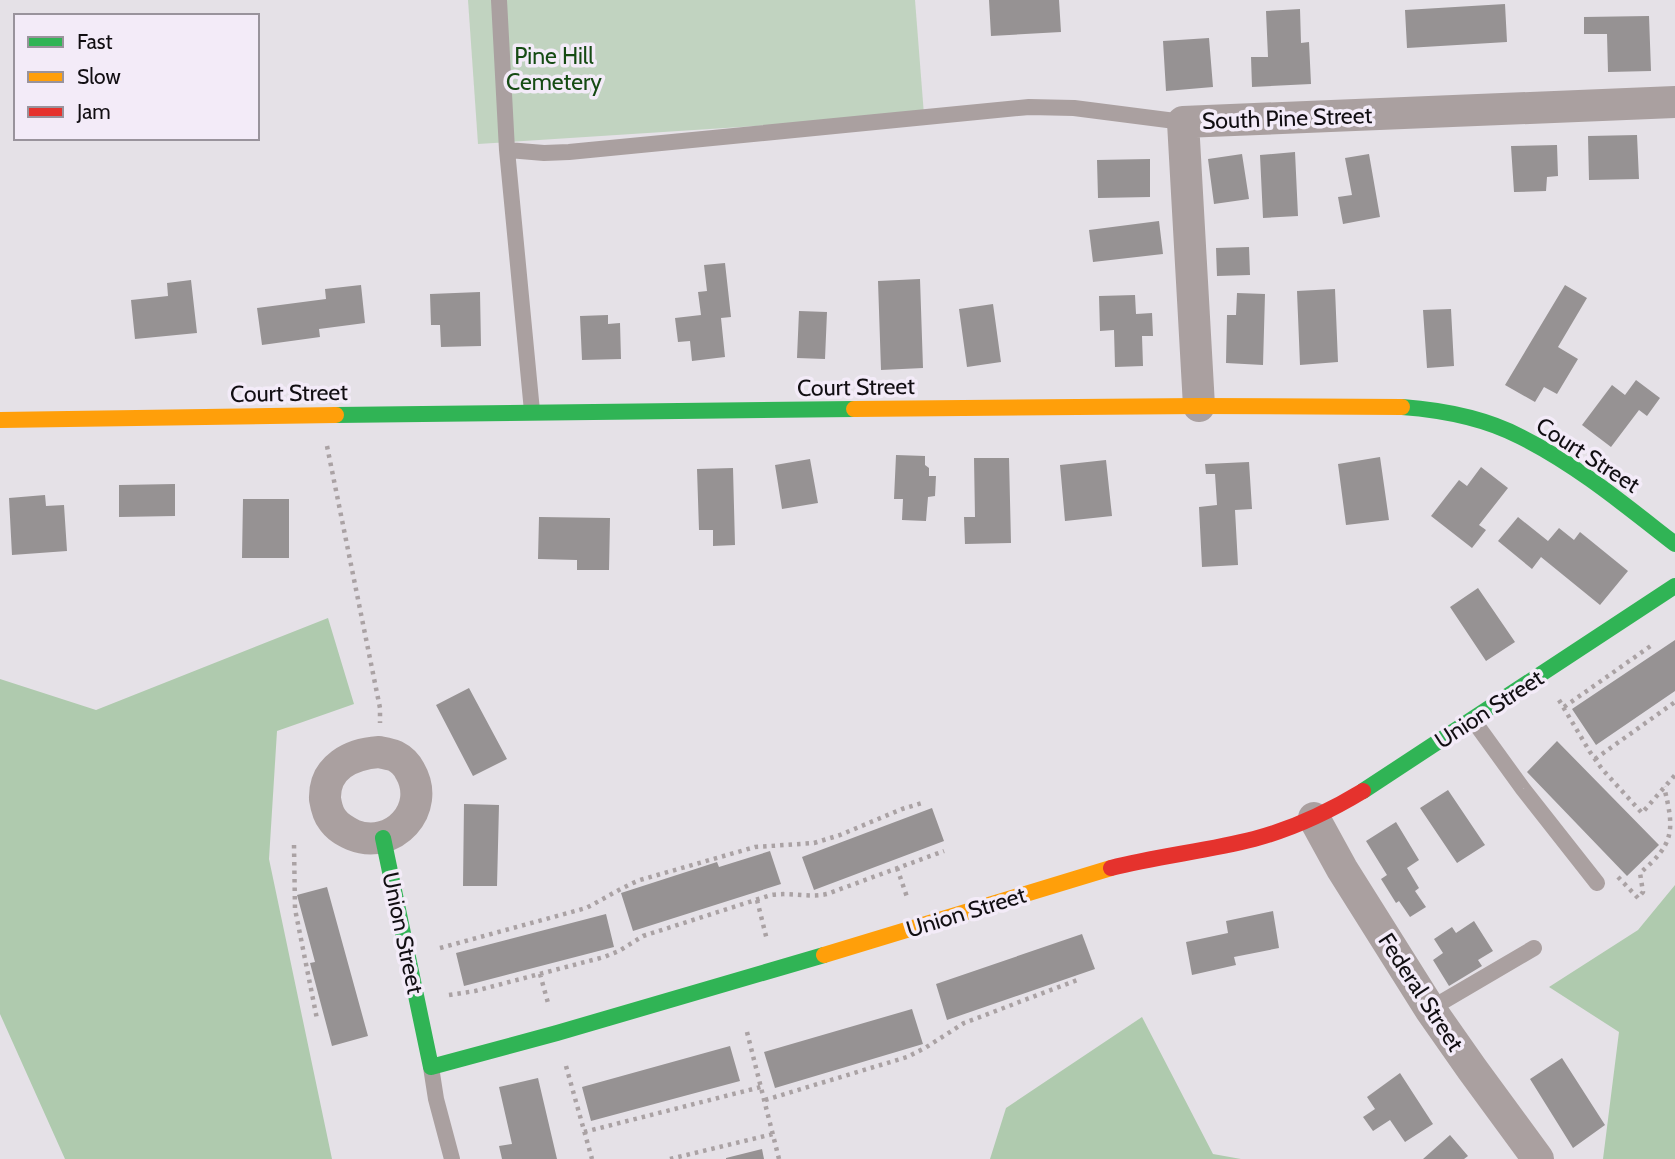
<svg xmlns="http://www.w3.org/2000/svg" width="1675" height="1159" font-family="Cabin,sans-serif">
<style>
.green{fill:#c1d3c0}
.forest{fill:#afcaae}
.building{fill:#969293}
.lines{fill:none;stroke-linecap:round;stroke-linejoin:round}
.path{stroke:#aaa2a4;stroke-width:4.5;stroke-dasharray:3.5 5;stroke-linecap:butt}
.lane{stroke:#aaa0a0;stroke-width:16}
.street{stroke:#aaa0a0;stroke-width:32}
.fast{stroke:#30b455;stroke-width:16}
.slow{stroke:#ff9f0a;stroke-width:16}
.jam{stroke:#e5322d;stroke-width:16}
.labels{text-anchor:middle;stroke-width:7;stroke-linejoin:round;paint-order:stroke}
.park-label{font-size:23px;fill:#164b14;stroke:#f3ebf8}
.street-label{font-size:23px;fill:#110e12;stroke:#f3ebf8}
</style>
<rect width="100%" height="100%" fill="#e5e1e7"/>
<path class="green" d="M 468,0 L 915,0 L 924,115 L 478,144 Z"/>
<path class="forest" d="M 328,618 L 354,704 L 277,731 L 269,859 L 332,1159 L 65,1159 L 0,1014 L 0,679 L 96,710 Z
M 1675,885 L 1675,1159 L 1603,1159 L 1619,1032 L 1549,987 L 1638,930 Z
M 1142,1017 L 1213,1154 L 1241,1159 L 990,1159 L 1006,1108 Z"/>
<path class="building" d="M 989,0 L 1059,0 L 1061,32 L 991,36 Z
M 1505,4 L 1507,42 L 1407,48 L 1405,10 Z
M 1300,9 L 1301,43 L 1309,42 L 1311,84 L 1252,87 L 1251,57 L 1268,57 L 1266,11 Z
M 1649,16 L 1651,71 L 1608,72 L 1607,34 L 1584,34 L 1584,17 Z
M 1209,38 L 1213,87 L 1166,91 L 1163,41 Z
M 1637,135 L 1639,179 L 1589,180 L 1588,136 Z
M 1557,145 L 1558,176 L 1547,177 L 1546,191 L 1514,192 L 1511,146 Z
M 1295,152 L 1298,216 L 1263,218 L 1260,155 Z
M 1242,154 L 1249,199 L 1214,204 L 1208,159 Z
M 1369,154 L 1380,217 L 1343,224 L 1338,197 L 1352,195 L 1345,158 Z
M 1150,159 L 1150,197 L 1098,198 L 1097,160 Z
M 1159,221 L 1163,254 L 1093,262 L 1089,230 Z
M 1249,247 L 1250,275 L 1217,276 L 1216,248 Z
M 725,263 L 731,317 L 721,318 L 725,357 L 692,361 L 690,341 L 678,342 L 675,318 L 701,315 L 698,292 L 707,291 L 704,265 Z
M 920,279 L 923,368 L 881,370 L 878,281 Z
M 191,280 L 197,333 L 135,339 L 131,300 L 168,296 L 167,283 Z
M 361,285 L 365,323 L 319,329 L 320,337 L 262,345 L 257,308 L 326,299 L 325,289 Z
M 1565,285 L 1587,298 L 1558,347 L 1578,359 L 1557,394 L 1544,387 L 1535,402 L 1505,385 Z
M 1335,289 L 1338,362 L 1300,365 L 1297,291 Z
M 480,292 L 481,346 L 441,347 L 440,325 L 431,325 L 430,294 Z
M 1237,293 L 1265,294 L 1263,365 L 1226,363 L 1227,315 L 1236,315 Z
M 1135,295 L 1136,314 L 1152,313 L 1153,336 L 1142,336 L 1143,366 L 1115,367 L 1114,330 L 1100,331 L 1099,296 Z
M 993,304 L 1001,362 L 967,367 L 959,309 Z
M 1451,309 L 1454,366 L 1427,368 L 1423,310 Z
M 799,311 L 827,312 L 825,359 L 797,358 Z
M 608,315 L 608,324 L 620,323 L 621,359 L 582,360 L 580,316 Z
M 1636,380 L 1660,398 L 1647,416 L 1639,410 L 1611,447 L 1582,425 L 1612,385 L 1625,395 Z
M 896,455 L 925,456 L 925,465 L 929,468 L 929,476 L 936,476 L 935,496 L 928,497 L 926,521 L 902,520 L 903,499 L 894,499 Z
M 1380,457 L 1389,520 L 1346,525 L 1338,464 Z
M 974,458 L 1009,458 L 1011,543 L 965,544 L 964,517 L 975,517 Z
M 810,459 L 818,503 L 782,509 L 775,465 Z
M 1106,460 L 1112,516 L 1065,521 L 1060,465 Z
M 1249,462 L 1252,509 L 1235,510 L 1238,565 L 1202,567 L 1199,507 L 1217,505 L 1215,474 L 1206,474 L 1205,464 Z
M 1481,467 L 1508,488 L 1479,525 L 1486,530 L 1472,548 L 1431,516 L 1459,480 L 1467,486 Z
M 733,468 L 735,545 L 713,546 L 713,530 L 699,530 L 697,469 Z
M 175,484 L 175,516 L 119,517 L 119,485 Z
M 45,495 L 46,506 L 64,505 L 67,551 L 12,555 L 9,498 Z
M 243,499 L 289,499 L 289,558 L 242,558 Z
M 539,517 L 610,518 L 609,570 L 577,570 L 577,560 L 538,559 Z
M 1518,517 L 1548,541 L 1559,528 L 1574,540 L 1580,532 L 1628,571 L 1600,605 L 1541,557 L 1532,569 L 1498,541 Z
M 1478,588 L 1515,642 L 1486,661 L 1450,607 Z
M 1675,640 L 1675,691 L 1596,745 L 1572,709 Z
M 469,688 L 507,759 L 473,776 L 436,705 Z
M 1557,741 L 1659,845 L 1627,876 L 1527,772 Z
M 1448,790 L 1485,845 L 1457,863 L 1420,808 Z
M 464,804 L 499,805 L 497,886 L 463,886 Z
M 932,808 L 944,841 L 814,890 L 802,857 Z
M 1396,822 L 1419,860 L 1407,868 L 1419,888 L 1415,891 L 1426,907 L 1410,917 L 1399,901 L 1396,903 L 1381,879 L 1387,875 L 1366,841 Z
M 770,851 L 781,884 L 633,931 L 621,893 L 717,862 L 719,867 Z
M 327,887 L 368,1036 L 332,1046 L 310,963 L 315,962 L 297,895 Z
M 1273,911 L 1279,948 L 1234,957 L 1236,965 L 1192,975 L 1186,942 L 1228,933 L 1226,921 Z
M 606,914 L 614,947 L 464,986 L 456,953 Z
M 1474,921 L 1493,951 L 1478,960 L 1482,966 L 1449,986 L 1433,960 L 1443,953 L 1434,939 L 1452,927 L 1456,933 Z
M 1082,934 L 1095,969 L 947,1020 L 936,984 Z
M 912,1009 L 923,1044 L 775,1088 L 764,1052 Z
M 730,1046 L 740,1081 L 591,1121 L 582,1087 Z
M 1562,1058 L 1605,1125 L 1573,1148 L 1530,1079 Z
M 1400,1073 L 1433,1124 L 1405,1142 L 1390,1120 L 1373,1131 L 1363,1117 L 1375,1109 L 1367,1097 Z
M 538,1078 L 557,1159 L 502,1159 L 499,1146 L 512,1144 L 499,1087 Z
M 1450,1135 L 1468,1156 L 1464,1159 L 1423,1159 Z
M 762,1149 L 764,1159 L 726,1159 L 726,1158 Z"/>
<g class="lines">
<path class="path" d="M 327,446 L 380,708 L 380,723
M 1559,700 L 1590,752 L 1602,769 L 1642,813 L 1675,775
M 1564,707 L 1652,645
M 1595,759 L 1675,702
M 294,845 L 295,909 L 317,1019
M 897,868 L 907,897
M 1618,877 L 1638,898 L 1643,892 L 1640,873 C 1674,844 1675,831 1664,787
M 757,900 L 767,940
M 440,948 L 586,908 C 604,899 620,888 640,880 L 755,847 L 814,843 L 840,835 L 902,809 L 925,802
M 540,974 L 548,1003
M 449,995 L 475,991 L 604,957 L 619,951 L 643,936 L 771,895 C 791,892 809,898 827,894 L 944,851
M 747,1032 L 779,1159
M 566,1066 L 592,1159
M 765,1100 L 907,1057 L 925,1048 L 964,1023 L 1080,979
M 584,1132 L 761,1087
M 670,1159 L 773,1134"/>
<path class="lane" d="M 499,0 L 507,150
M 532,411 L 507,150 L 544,153 L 569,152 L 1029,107 L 1074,108 L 1183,122
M 1473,720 L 1523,789 L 1597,883
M 1430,1009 L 1534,948
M 431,1067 L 436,1099 L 452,1159"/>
<path class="street" d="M 1199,406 L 1183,122 L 1675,102
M 379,752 C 384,753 390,754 395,756 C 401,759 407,765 410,771 C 432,809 393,851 353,835 C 345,831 337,827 332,819 C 328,814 326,805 325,799 C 324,767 351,754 379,752 Z
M 1314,818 L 1342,869 L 1430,1009 L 1472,1069 L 1538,1159"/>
<path class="fast" d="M 1402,407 C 1442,410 1485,418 1521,437 C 1577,465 1626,506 1675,544
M 336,415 L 854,409
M 1363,791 L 1675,586
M 383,838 L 431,1067 L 557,1033 L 824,955"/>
<path class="slow" d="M 854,409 L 1199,406 L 1402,407
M 0,420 L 336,415
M 824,955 L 1111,868"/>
<path class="jam" d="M 1111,868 C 1158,856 1207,851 1254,839 C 1292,829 1330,811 1363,791"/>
</g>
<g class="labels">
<g class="park-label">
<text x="554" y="64">Pine Hill<tspan x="554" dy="26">Cemetery</tspan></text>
</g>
<g class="street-label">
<text transform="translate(1287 118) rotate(-2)" y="8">South Pine Street</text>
<text transform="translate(856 387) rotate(-1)" y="8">Court Street</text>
<text transform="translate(289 393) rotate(-1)" y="8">Court Street</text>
<text transform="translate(1588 455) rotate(33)" y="8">Court Street</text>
<text transform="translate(1489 709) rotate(-33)" y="8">Union Street</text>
<text transform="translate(966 912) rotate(-17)" y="8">Union Street</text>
<text transform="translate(403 933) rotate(78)" y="8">Union Street</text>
<text transform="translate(1421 992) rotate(57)" y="8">Federal Street</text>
</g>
</g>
<rect x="14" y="14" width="245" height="126" fill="#f3ebf8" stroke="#99939c" stroke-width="2"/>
<rect x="28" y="37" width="35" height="10" fill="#30b455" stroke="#99939c" stroke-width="2"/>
<text x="77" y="49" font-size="21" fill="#110e12">Fast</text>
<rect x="28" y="72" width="35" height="10" fill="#ff9f0a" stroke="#99939c" stroke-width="2"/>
<text x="77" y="84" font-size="21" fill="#110e12">Slow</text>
<rect x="28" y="107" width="35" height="10" fill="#e5322d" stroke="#99939c" stroke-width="2"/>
<text x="77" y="119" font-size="21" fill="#110e12">Jam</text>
</svg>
